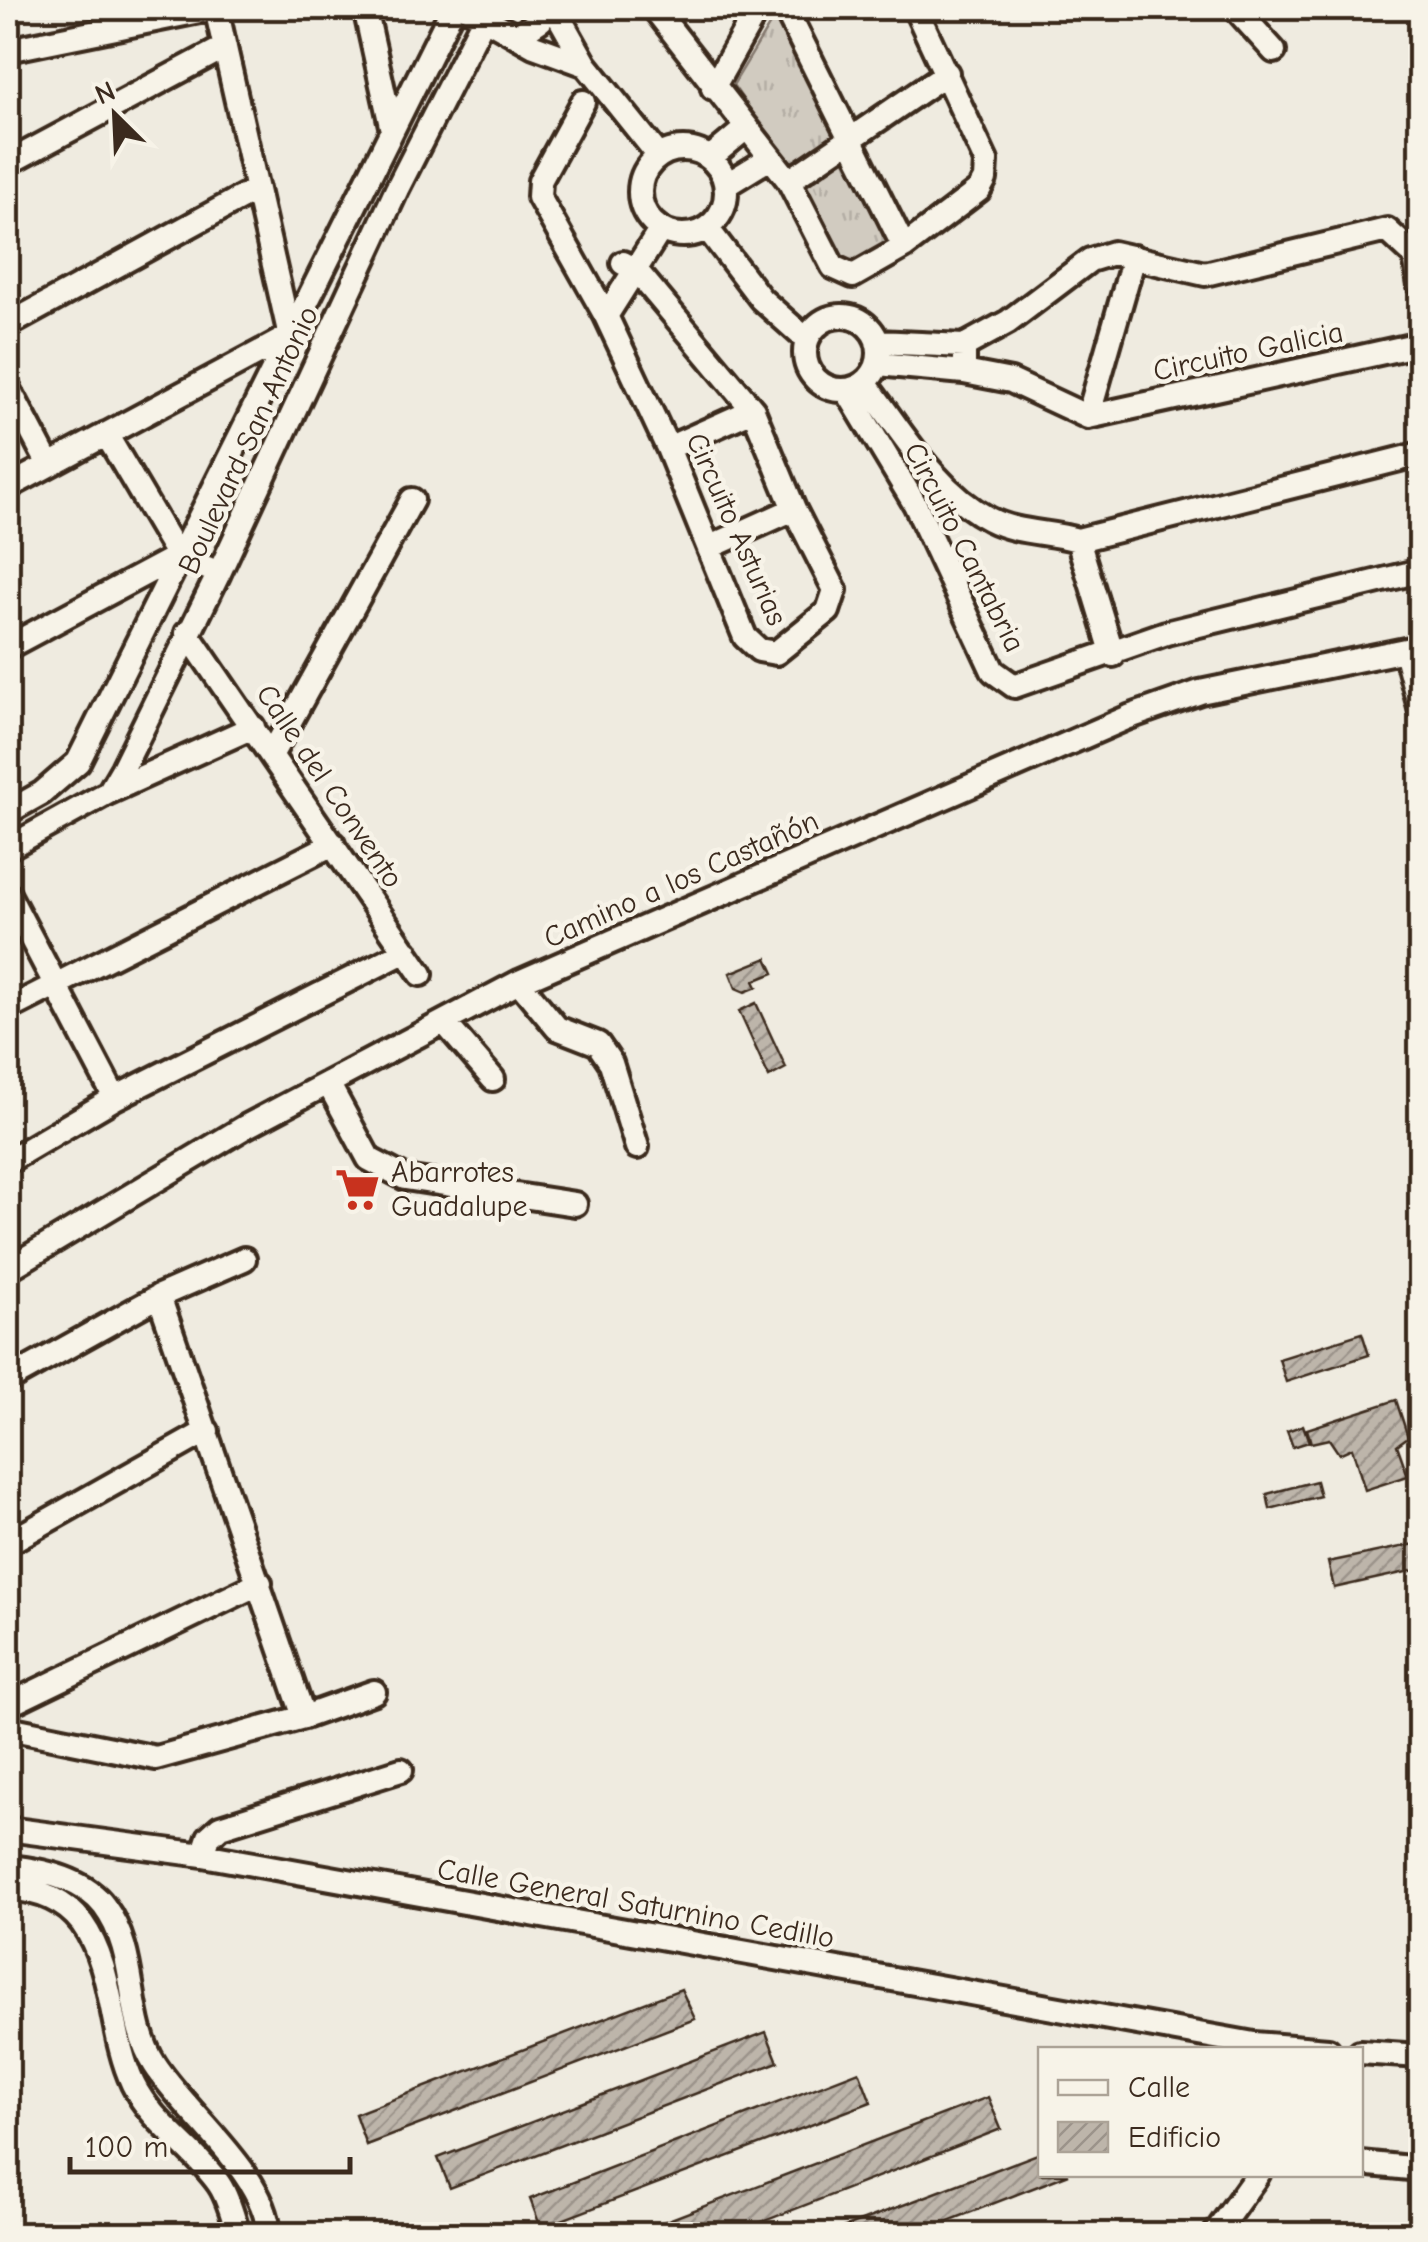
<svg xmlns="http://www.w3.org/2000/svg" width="1428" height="2242" font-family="'Comic Neue',sans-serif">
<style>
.grass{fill:url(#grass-tufts);stroke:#867a6f;stroke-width:2.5}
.building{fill:url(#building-hatch);stroke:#3b2a1e;stroke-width:2.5}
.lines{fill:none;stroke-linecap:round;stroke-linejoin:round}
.minor-casing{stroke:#3b2a1e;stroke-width:30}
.minor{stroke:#f7f3e8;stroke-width:22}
.labels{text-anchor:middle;stroke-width:9;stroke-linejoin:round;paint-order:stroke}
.street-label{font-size:30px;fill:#3b2a1e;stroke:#f7f3e8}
.poi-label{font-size:30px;fill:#3b2a1e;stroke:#f7f3e8;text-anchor:start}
</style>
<defs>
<pattern id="grass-tufts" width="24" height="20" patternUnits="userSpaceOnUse" patternTransform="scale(2.5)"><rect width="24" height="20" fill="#d1cbc0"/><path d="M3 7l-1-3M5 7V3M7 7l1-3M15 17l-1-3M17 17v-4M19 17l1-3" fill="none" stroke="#b4aea5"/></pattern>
<pattern id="building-hatch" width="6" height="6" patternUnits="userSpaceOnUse" patternTransform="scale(2.5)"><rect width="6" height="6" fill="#bdb5aa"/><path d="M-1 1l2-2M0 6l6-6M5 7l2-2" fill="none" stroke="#9b938a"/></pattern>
</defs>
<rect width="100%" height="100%" fill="#efebe0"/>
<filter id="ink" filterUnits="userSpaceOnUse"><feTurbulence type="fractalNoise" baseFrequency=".01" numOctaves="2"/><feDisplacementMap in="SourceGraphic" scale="20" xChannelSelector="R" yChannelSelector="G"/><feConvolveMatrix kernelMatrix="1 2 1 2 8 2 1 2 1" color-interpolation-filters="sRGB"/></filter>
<g filter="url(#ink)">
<path class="grass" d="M 779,9 L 847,134 L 793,171 L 733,85 Z
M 857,147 L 897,244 L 859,267 L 841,261 L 797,186 Z"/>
<path class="building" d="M 767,958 L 774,973 L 754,981 L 757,987 L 745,992 L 736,988 L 730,973 Z
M 756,1003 L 786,1068 L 769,1077 L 739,1011 Z
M 1362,1333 L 1369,1355 L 1286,1382 L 1279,1359 Z
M 1396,1400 L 1408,1437 L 1397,1445 L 1408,1476 L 1365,1490 L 1352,1448 L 1339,1454 L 1329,1439 L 1311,1443 L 1307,1429 Z
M 1303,1425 L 1309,1442 L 1293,1447 L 1287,1431 Z
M 1316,1481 L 1320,1496 L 1270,1509 L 1267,1494 Z
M 1420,1543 L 1420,1569 L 1334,1588 L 1328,1562 Z
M 681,1989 L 695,2019 L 366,2145 L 355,2114 Z
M 766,2032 L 778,2062 L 450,2188 L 438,2158 Z
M 859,2071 L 871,2102 L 541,2228 L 530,2199 Z
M 988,2097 L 1001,2129 L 731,2234 L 662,2234 L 658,2224 Z
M 1040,2153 L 1040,2174 L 1069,2174 L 915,2234 L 827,2234 Z"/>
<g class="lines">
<defs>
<path id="minor" d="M 365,8 L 391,126
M 467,8 L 534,46 L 586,65
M 554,8 L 586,65 L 659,156
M 654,8 L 789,181 L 833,267 L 853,276 L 904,247 L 979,190 L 985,179 L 986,161 L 915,8
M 785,8 L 904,247
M 1235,8 L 1274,51
M 517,36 L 541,20 L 545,8
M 8,50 L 214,8
M 713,88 L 758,8
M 583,102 L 540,181 L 539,197 L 606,316 L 668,448 L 745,637 L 759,650 L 776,653 L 828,611 L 835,590 L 794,509 L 753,410 L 636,270 L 623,263
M640 192a43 43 0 1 1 86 0a43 43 0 1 1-86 0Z
M 710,158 L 746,128
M 8,163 L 225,47
M 789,181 L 947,73
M 726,185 L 770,158
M 707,228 L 761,299 L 807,340
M805 353a37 37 0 1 1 74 0a37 37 0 1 1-74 0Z
M 606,316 L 661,229
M 8,325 L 257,189
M 877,342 L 964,346
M 878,364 L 964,372 L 1011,381 L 1088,417 L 1420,344
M 964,372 L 964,346 L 1008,322 L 1090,260 L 1113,253 L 1205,274 L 1387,230 L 1415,256 L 1420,286
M 865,383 C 901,430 935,491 989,519 C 1018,534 1048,531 1078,540 L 1420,454
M 8,387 L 49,465
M 847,391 L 915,504 L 993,671 L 1014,686 L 1166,633 L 1420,571
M 1088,417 L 1134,257
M 106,434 L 178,556
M 668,448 L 753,410
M 8,487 L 290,336 L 216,8
M 1078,540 L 1113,655
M 710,547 L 794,509
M 187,633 L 421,974
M 8,647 L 178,556 L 219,573
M 1405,651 L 1420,708
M 272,754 L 412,500
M 109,792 L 253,727
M 8,812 L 42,793 L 78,762 L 453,8
M 8,848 L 109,792 L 123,768 L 219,573 L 397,189 L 489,8
M 8,894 L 115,1098
M 519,982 L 557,1028 L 598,1044 L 611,1063 L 637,1147
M 8,1009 L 333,844
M 444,1022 L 493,1079
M 328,1083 L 369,1159 L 405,1178 L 575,1204
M 8,1161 L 115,1098 L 406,951
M 8,1269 L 245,1127 L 519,982 L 1129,717 L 1200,692 L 1420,647
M 159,1296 L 304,1717
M 8,1380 L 159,1296 L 244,1259
M 8,1543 L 207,1431
M 8,1705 L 260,1583
M 8,1728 L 156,1758 L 304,1717 L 374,1692
M 8,1829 L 203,1855 L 1254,2044 L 1328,2050
M 203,1855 L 209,1837 L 220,1827 L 401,1770
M 8,1867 C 41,1870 83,1878 104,1906 C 140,1954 124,2017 155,2065 C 188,2116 265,2173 269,2234
M 8,1888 C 36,1890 64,1899 82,1923 C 115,1969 109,2033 133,2084 C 153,2125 194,2148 219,2184 C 228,2197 234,2219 238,2234
M 1360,2052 L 1420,2056
M 1360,2163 L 1420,2169
M 1215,2234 L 1258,2174"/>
</defs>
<use href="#minor" class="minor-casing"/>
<use href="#minor" class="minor"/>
</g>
</g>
<defs>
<symbol id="supermarket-bare" viewBox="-9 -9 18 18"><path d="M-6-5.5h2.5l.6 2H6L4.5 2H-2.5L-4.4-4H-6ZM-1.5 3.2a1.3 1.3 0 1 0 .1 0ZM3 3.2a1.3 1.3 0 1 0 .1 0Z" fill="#c8321e" stroke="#f7f3e8" stroke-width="2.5" paint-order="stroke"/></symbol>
</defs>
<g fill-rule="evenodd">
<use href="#supermarket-bare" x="326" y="1158" width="63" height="63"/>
</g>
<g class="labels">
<g class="street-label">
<text transform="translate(1248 351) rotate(-12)" y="10">Circuito Galicia</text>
<text transform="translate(248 440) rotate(-65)" y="10">Boulevard San Antonio</text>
<text transform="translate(737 529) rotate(66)" y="10">Circuito Asturias</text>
<text transform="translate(965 547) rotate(63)" y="10">Circuito Cantabria</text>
<text transform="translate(330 786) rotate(56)" y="10">Calle del Convento</text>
<text transform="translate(681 879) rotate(-24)" y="10">Camino a los Castañón</text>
<text transform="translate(636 1903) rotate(10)" y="10">Calle General Saturnino Cedillo</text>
</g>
<g class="poi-label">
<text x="391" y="1182">Abarrotes<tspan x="391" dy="34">Guadalupe</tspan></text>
</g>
</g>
<rect width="1428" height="2242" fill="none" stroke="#f7f3e8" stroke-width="40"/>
<rect x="20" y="20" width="1388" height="2202" fill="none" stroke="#3b2a1e" stroke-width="4" filter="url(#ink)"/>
<rect x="1038" y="2047" width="325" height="130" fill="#f7f3e8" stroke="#aca397" stroke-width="2.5"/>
<rect x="1058" y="2080" width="50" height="15" fill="#f7f3e8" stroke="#aca397" stroke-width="2.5"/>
<text x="1128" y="2097" font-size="30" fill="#3b2a1e">Calle</text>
<rect x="1058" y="2122" width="50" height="30" fill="url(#building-hatch)" stroke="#aca397" stroke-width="2.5"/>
<text x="1128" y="2147" font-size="30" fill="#3b2a1e">Edificio</text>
<g transform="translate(115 115) rotate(336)" stroke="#f7f3e8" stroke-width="8" paint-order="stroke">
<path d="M0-8L18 38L0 25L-18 38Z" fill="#3b2a1e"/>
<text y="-15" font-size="28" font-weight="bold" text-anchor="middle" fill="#3b2a1e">N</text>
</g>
<path d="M70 2157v15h280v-15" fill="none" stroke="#3b2a1e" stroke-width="5"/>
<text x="85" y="2157" font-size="30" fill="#3b2a1e" stroke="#f7f3e8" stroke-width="8" paint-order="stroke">100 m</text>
</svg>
